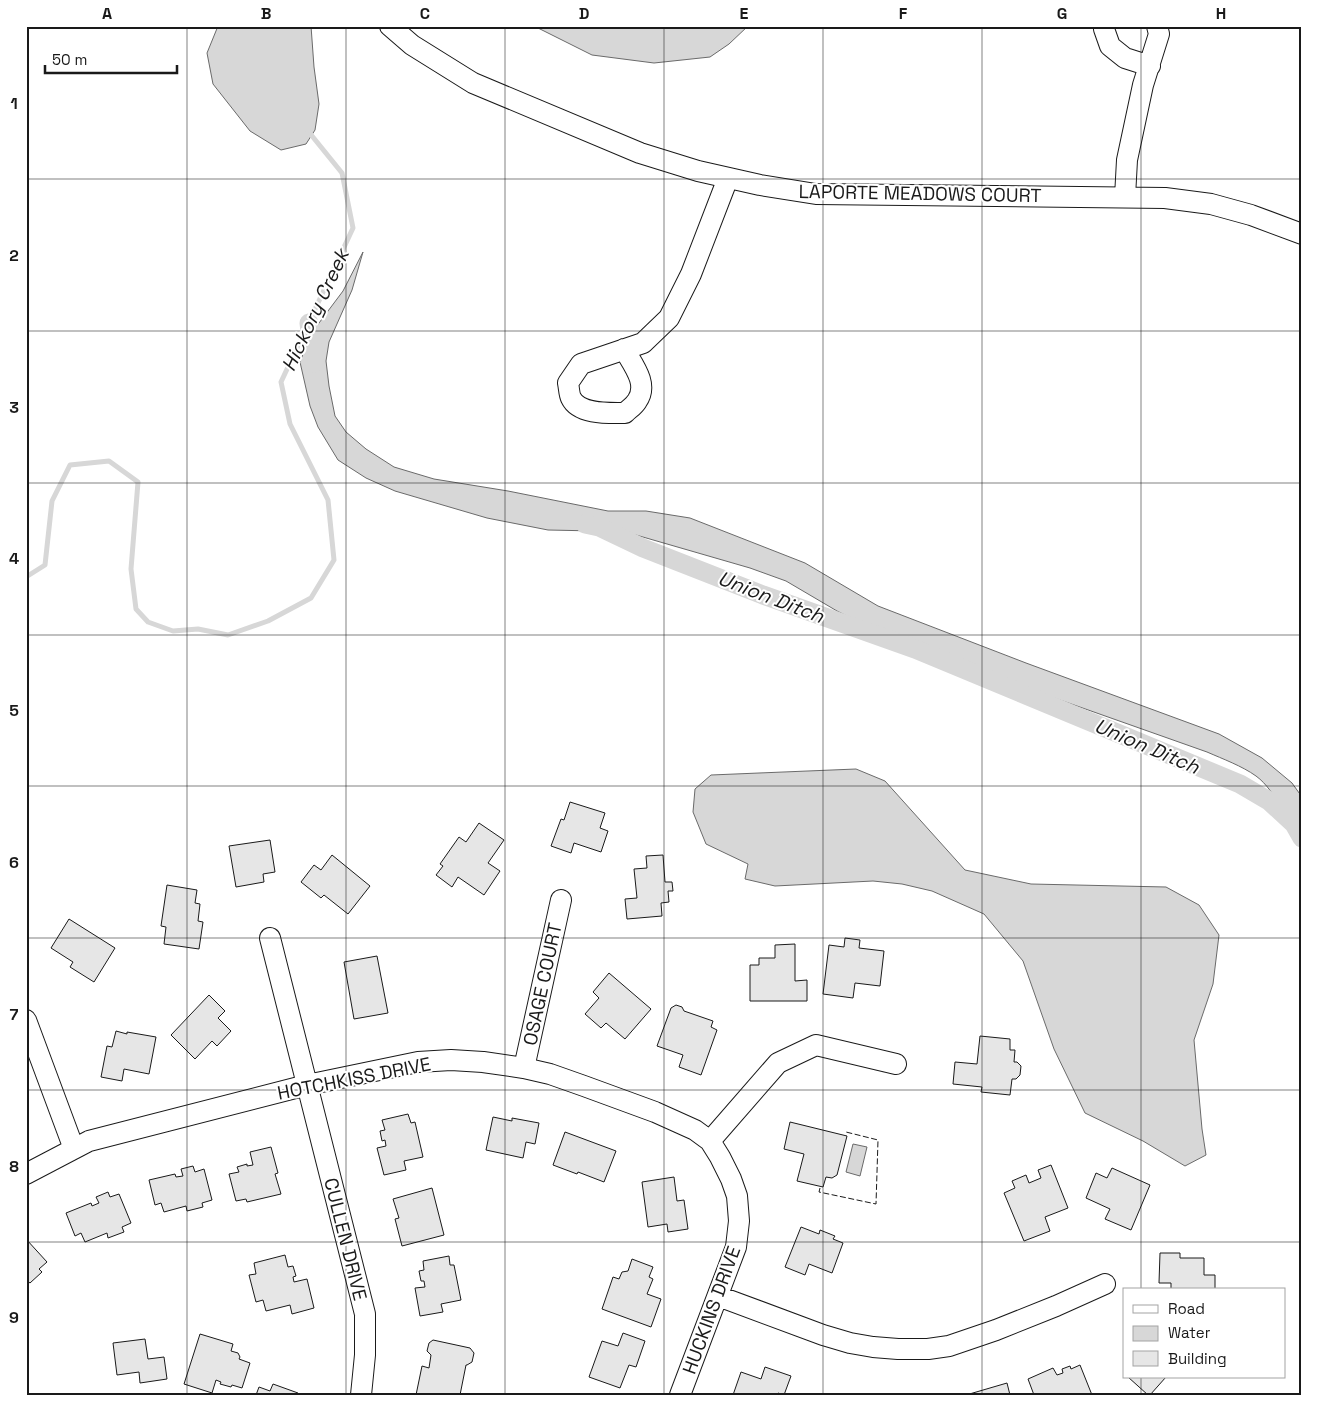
<svg xmlns="http://www.w3.org/2000/svg" width="1328" height="1421" font-family="'Space Grotesk',sans-serif">
<style>
.water{fill:#d7d7d7;stroke:#6a6a6a}
.lines{fill:none;stroke-linecap:round;stroke-linejoin:round}
.stream{stroke:#d7d7d7;stroke-width:5}
.canal{stroke:#d7d7d7;stroke-width:19}
.building{fill:#e6e6e6;stroke:#1a1a1a}
.minor-casing{stroke:#1a1a1a;stroke-width:22}
.minor{stroke:#fff;stroke-width:20}
.fence{stroke:#1a1a1a;stroke-width:1;stroke-dasharray:6 2.5;stroke-linecap:butt}
.grid{fill:none;stroke:#1a1a1a;stroke-width:1;stroke-opacity:0.55}
.labels{text-anchor:middle;stroke-width:4;stroke-linejoin:round;paint-order:stroke}
.street-label{font-size:19px;fill:#1a1a1a;stroke:#fff}
.water-label{font-size:20px;font-style:italic;fill:#1a1a1a;stroke:#fff}
.neatline{fill:none;stroke:#1a1a1a;stroke-width:2}
.grid-label{font-size:16px;text-anchor:middle;font-weight:bold;fill:#1a1a1a}
</style>
<rect width="100%" height="100%" fill="#fff"/>
<path class="water" d="M 218,26 L 311,26 L 314,67 L 319,104 L 315,130 L 306,144 L 281,150 L 250,131 L 213,84 L 207,53 Z
M 534,26 L 748,26 L 729,44 L 710,57 L 654,63 L 592,55 Z
M 363,252 L 352,290 L 329,342 L 326,361 L 329,386 L 335,416 L 346,432 L 366,449 L 394,467 L 434,479 L 508,491 L 608,511 L 646,511 L 690,518 L 805,563 L 878,606 L 1026,663 L 1219,734 L 1262,758 L 1292,783 L 1302,797 L 1302,840 C 1291,831 1288,818 1281,807 C 1274,796 1267,784 1256,776 C 1242,766 1223,759 1207,752 L 944,659 L 874,630 L 837,611 L 786,581 L 750,568 L 636,535 L 596,531 L 548,530 L 487,518 L 395,491 L 366,478 L 338,460 L 318,427 L 310,406 L 300,362 L 308,341 L 319,323 L 343,291 Z
M 856,769 L 885,781 L 965,870 L 1031,884 L 1166,887 L 1199,905 L 1219,935 L 1213,984 L 1194,1040 L 1202,1129 L 1206,1155 L 1185,1166 L 1143,1141 L 1085,1113 L 1054,1049 L 1023,961 L 984,914 L 932,891 L 902,884 L 873,881 L 775,886 L 745,879 L 748,864 L 706,844 L 693,812 L 695,789 L 711,775 Z
M 853,1144 L 867,1147 L 860,1176 L 846,1172 Z"/>
<g class="lines">
<path class="stream" d="M 26,577 L 45,565 L 52,501 L 70,465 L 109,461 L 138,482 L 131,569 L 136,609 L 148,622 L 173,631 L 198,629 L 228,635 L 268,621 L 311,598 L 334,560 L 328,500 L 290,424 L 281,382 L 353,228 L 342,173 L 308,131"/>
<path class="canal" d="M 309,323 L 314,363
M 585,524 L 599,527 L 643,548 L 763,595 L 915,649 L 1240,784 L 1269,801 L 1294,824 L 1302,838"/>
</g>
<path class="building" d="M 570,802 L 605,813 L 600,828 L 608,831 L 601,852 L 574,843 L 571,853 L 551,846 L 561,819 L 564,820 Z
M 479,823 L 504,840 L 488,863 L 500,871 L 484,895 L 458,877 L 452,887 L 436,875 L 443,866 L 440,864 L 459,837 L 466,842 Z
M 270,840 L 275,872 L 263,874 L 264,882 L 236,887 L 229,846 Z
M 332,855 L 370,886 L 348,914 L 324,895 L 321,898 L 301,882 L 314,865 L 321,870 Z
M 663,855 L 665,882 L 672,882 L 673,891 L 668,891 L 669,902 L 661,903 L 662,916 L 627,919 L 625,899 L 637,898 L 634,869 L 647,868 L 646,856 Z
M 167,885 L 197,890 L 195,903 L 200,904 L 198,921 L 203,922 L 199,949 L 164,944 L 166,927 L 161,926 Z
M 69,919 L 115,948 L 94,982 L 70,967 L 73,962 L 51,948 Z
M 845,938 L 860,940 L 859,948 L 884,951 L 880,986 L 855,983 L 853,998 L 823,994 L 829,945 L 844,947 Z
M 795,944 L 795,981 L 807,980 L 807,1001 L 750,1001 L 750,965 L 759,965 L 759,958 L 775,958 L 775,945 Z
M 377,956 L 388,1013 L 354,1019 L 344,962 Z
M 609,973 L 651,1009 L 625,1039 L 606,1023 L 601,1028 L 585,1014 L 599,998 L 593,992 Z
M 209,995 L 225,1011 L 218,1018 L 231,1031 L 217,1046 L 212,1041 L 195,1059 L 171,1035 Z
M 676,1005 L 682,1007 L 684,1011 L 713,1021 L 711,1027 L 717,1030 L 701,1075 L 679,1067 L 683,1055 L 657,1046 L 671,1008 Z
M 116,1031 L 127,1034 L 127,1032 L 156,1037 L 149,1074 L 124,1069 L 122,1081 L 101,1077 L 107,1046 L 112,1047 Z
M 980,1036 L 1010,1039 L 1010,1050 L 1015,1050 L 1014,1062 L 1017,1062 L 1021,1066 L 1020,1075 L 1016,1079 L 1012,1079 L 1010,1095 L 981,1092 L 982,1087 L 953,1084 L 955,1062 L 977,1064 Z
M 408,1114 L 411,1123 L 415,1122 L 423,1157 L 404,1161 L 406,1170 L 384,1175 L 377,1148 L 386,1146 L 385,1140 L 382,1141 L 380,1131 L 385,1130 L 382,1120 Z
M 493,1117 L 512,1121 L 512,1118 L 539,1123 L 535,1144 L 526,1142 L 523,1158 L 486,1150 Z
M 790,1122 L 847,1136 L 837,1175 L 832,1178 L 826,1177 L 823,1187 L 797,1181 L 804,1154 L 784,1149 Z
M 565,1132 L 616,1151 L 604,1182 L 578,1172 L 577,1174 L 553,1165 Z
M 271,1147 L 278,1173 L 275,1174 L 281,1194 L 247,1202 L 246,1199 L 236,1201 L 229,1174 L 239,1172 L 237,1167 L 247,1164 L 247,1166 L 253,1165 L 250,1152 Z
M 1051,1165 L 1068,1208 L 1045,1217 L 1050,1231 L 1024,1241 L 1004,1193 L 1015,1188 L 1012,1181 L 1026,1175 L 1029,1183 L 1041,1178 L 1038,1170 Z
M 193,1166 L 195,1172 L 204,1169 L 212,1200 L 202,1203 L 203,1207 L 187,1211 L 186,1206 L 164,1212 L 161,1203 L 155,1205 L 149,1180 L 175,1174 L 176,1177 L 183,1176 L 181,1169 Z
M 1112,1168 L 1150,1185 L 1131,1230 L 1105,1219 L 1110,1209 L 1086,1198 L 1096,1173 L 1107,1178 Z
M 674,1177 L 677,1201 L 684,1200 L 688,1229 L 668,1232 L 667,1224 L 648,1227 L 642,1182 Z
M 432,1188 L 444,1235 L 402,1246 L 395,1219 L 399,1218 L 393,1199 Z
M 108,1192 L 110,1197 L 119,1194 L 131,1223 L 122,1227 L 124,1232 L 108,1238 L 107,1233 L 85,1242 L 81,1233 L 75,1236 L 66,1213 L 91,1203 L 92,1206 L 99,1203 L 96,1197 Z
M 801,1227 L 819,1234 L 820,1230 L 835,1236 L 833,1239 L 843,1243 L 832,1273 L 809,1264 L 805,1275 L 785,1267 Z
M 26,1239 L 47,1262 L 39,1269 L 42,1272 L 30,1283 L 26,1280 Z
M 1160,1253 L 1180,1253 L 1180,1258 L 1204,1258 L 1204,1275 L 1215,1275 L 1215,1289 L 1171,1290 L 1171,1283 L 1159,1283 Z
M 285,1255 L 288,1267 L 293,1266 L 296,1276 L 293,1277 L 294,1282 L 307,1279 L 314,1308 L 292,1314 L 290,1305 L 266,1311 L 263,1300 L 256,1302 L 249,1275 L 256,1274 L 254,1263 Z
M 449,1256 L 450,1265 L 454,1265 L 461,1300 L 441,1304 L 443,1312 L 420,1316 L 415,1288 L 425,1287 L 424,1281 L 421,1281 L 419,1271 L 424,1270 L 423,1261 Z
M 632,1259 L 653,1267 L 649,1277 L 653,1279 L 647,1294 L 661,1299 L 651,1327 L 602,1309 L 613,1277 L 619,1279 L 622,1272 L 628,1271 Z
M 623,1333 L 645,1341 L 636,1367 L 629,1365 L 620,1388 L 589,1377 L 602,1341 L 618,1346 Z
M 200,1334 L 233,1344 L 231,1351 L 238,1353 L 240,1357 L 239,1359 L 250,1363 L 242,1388 L 232,1385 L 231,1387 L 220,1384 L 221,1382 L 216,1380 L 212,1393 L 184,1384 Z
M 145,1339 L 148,1359 L 164,1357 L 167,1379 L 140,1383 L 139,1372 L 117,1375 L 113,1343 Z
M 433,1340 L 470,1348 L 474,1353 L 472,1362 L 467,1365 L 466,1365 L 460,1395 L 416,1395 L 422,1366 L 429,1368 L 431,1355 L 427,1351 L 429,1343 Z
M 1080,1365 L 1092,1395 L 1034,1395 L 1028,1379 L 1053,1368 L 1057,1375 L 1063,1373 L 1062,1369 L 1070,1366 L 1071,1369 Z
M 765,1367 L 791,1376 L 784,1395 L 778,1393 L 778,1395 L 733,1395 L 741,1372 L 761,1379 Z
M 1128,1377 L 1166,1377 L 1150,1395 L 1148,1395 Z
M 1007,1383 L 1010,1395 L 966,1395 Z
M 273,1384 L 298,1393 L 298,1395 L 256,1395 L 259,1387 L 270,1391 Z"/>
<g class="lines">
<defs>
<path id="minor" d="M 390,26 L 412,45 L 473,83 L 640,153 L 698,171 L 760,185 L 816,194 L 1165,198 L 1211,204 L 1251,215 L 1302,234
M 1105,26 L 1104,29 L 1110,46 L 1125,58 L 1150,66
M 1125,197 L 1127,160 L 1143,85 L 1159,34 L 1157,26
M 624,349 C 633,365 649,384 637,401 C 634,406 629,409 625,413 C 610,413 579,415 571,398 C 569,394 569,387 568,383 L 581,364 L 643,343 L 669,318 L 691,274 L 728,178
M 270,938 L 365,1314 L 365,1355 L 361,1395
M 26,1020 L 74,1149
M 524,1068 L 561,900
M 710,1141 L 778,1063 L 816,1045 L 896,1064
M 26,1174 L 89,1141 L 307,1085 L 418,1062 L 451,1060 L 483,1062 L 524,1068 L 550,1074 L 584,1086 L 655,1112 L 695,1130 L 710,1141 L 720,1157 L 731,1179 L 737,1196 L 739,1221 L 736,1247 L 680,1395
M 718,1296 L 823,1335 L 850,1343 L 873,1347 L 898,1349 L 928,1349 L 949,1346 L 996,1330 L 1056,1306 L 1105,1284"/>
</defs>
<use href="#minor" class="minor-casing"/>
<use href="#minor" class="minor"/>
<path class="fence" d="M 820,1188 L 819,1192 L 876,1204 L 878,1140 L 846,1132"/>
</g>
<path class="grid" d="M 187,26 L 187,1395M 346,26 L 346,1395M 505,26 L 505,1395M 664,26 L 664,1395M 823,26 L 823,1395M 982,26 L 982,1395M 1141,26 L 1141,1290M 26,179 L 1302,179M 26,331 L 1302,331M 26,483 L 1302,483M 26,635 L 1302,635M 26,786 L 1302,786M 26,938 L 1302,938M 26,1090 L 1302,1090M 26,1242 L 1302,1242M 1141,1377 L 1141,1395"/>
<g class="labels">
<g class="street-label">
<text transform="translate(920 193) rotate(1)" y="7">LAPORTE MEADOWS COURT</text>
<text transform="translate(542 984) rotate(-78)" y="7">OSAGE COURT</text>
<text transform="translate(354 1078) rotate(-11)" y="7">HOTCHKISS DRIVE</text>
<text transform="translate(346 1239) rotate(76)" y="7">CULLEN DRIVE</text>
<text transform="translate(711 1310) rotate(-70)" y="7">HUCKINS DRIVE</text>
</g>
<g class="water-label">
<text transform="translate(315 310) rotate(-65)" y="7">Hickory Creek</text>
<text transform="translate(771 597) rotate(21)" y="7">Union Ditch</text>
<text transform="translate(1147 746) rotate(23)" y="7">Union Ditch</text>
</g>
</g>
<rect width="1328" height="1421" fill="none" stroke="#ffffff" stroke-width="55"/>
<rect x="1123" y="1288" width="162" height="90" fill="#ffffff" stroke="#a3a3a3"/>
<rect x="1133" y="1305" width="25" height="8" fill="#ffffff" stroke="#a3a3a3"/>
<text x="1168" y="1314" font-size="15" fill="#1a1a1a">Road</text>
<rect x="1133" y="1326" width="25" height="15" fill="#d7d7d7" stroke="#a3a3a3"/>
<text x="1168" y="1338" font-size="15" fill="#1a1a1a">Water</text>
<rect x="1133" y="1351" width="25" height="15" fill="#e6e6e6" stroke="#a3a3a3"/>
<text x="1168" y="1364" font-size="15" fill="#1a1a1a">Building</text>
<path d="M45 65v8h132v-8" fill="none" stroke="#1a1a1a" stroke-width="2.5"/>
<text x="52" y="65" font-size="15" fill="#1a1a1a" stroke="#ffffff" stroke-width="4" paint-order="stroke">50 m</text>
<rect x="28" y="28" width="1272" height="1366" class="neatline"/>
<g class="grid-label">
<text x="107" y="19">A</text>
<text x="266" y="19">B</text>
<text x="425" y="19">C</text>
<text x="584" y="19">D</text>
<text x="744" y="19">E</text>
<text x="903" y="19">F</text>
<text x="1062" y="19">G</text>
<text x="1221" y="19">H</text>
<text x="14" y="109">1</text>
<text x="14" y="261">2</text>
<text x="14" y="413">3</text>
<text x="14" y="564">4</text>
<text x="14" y="716">5</text>
<text x="14" y="868">6</text>
<text x="14" y="1020">7</text>
<text x="14" y="1172">8</text>
<text x="14" y="1323">9</text>
</g>
</svg>
